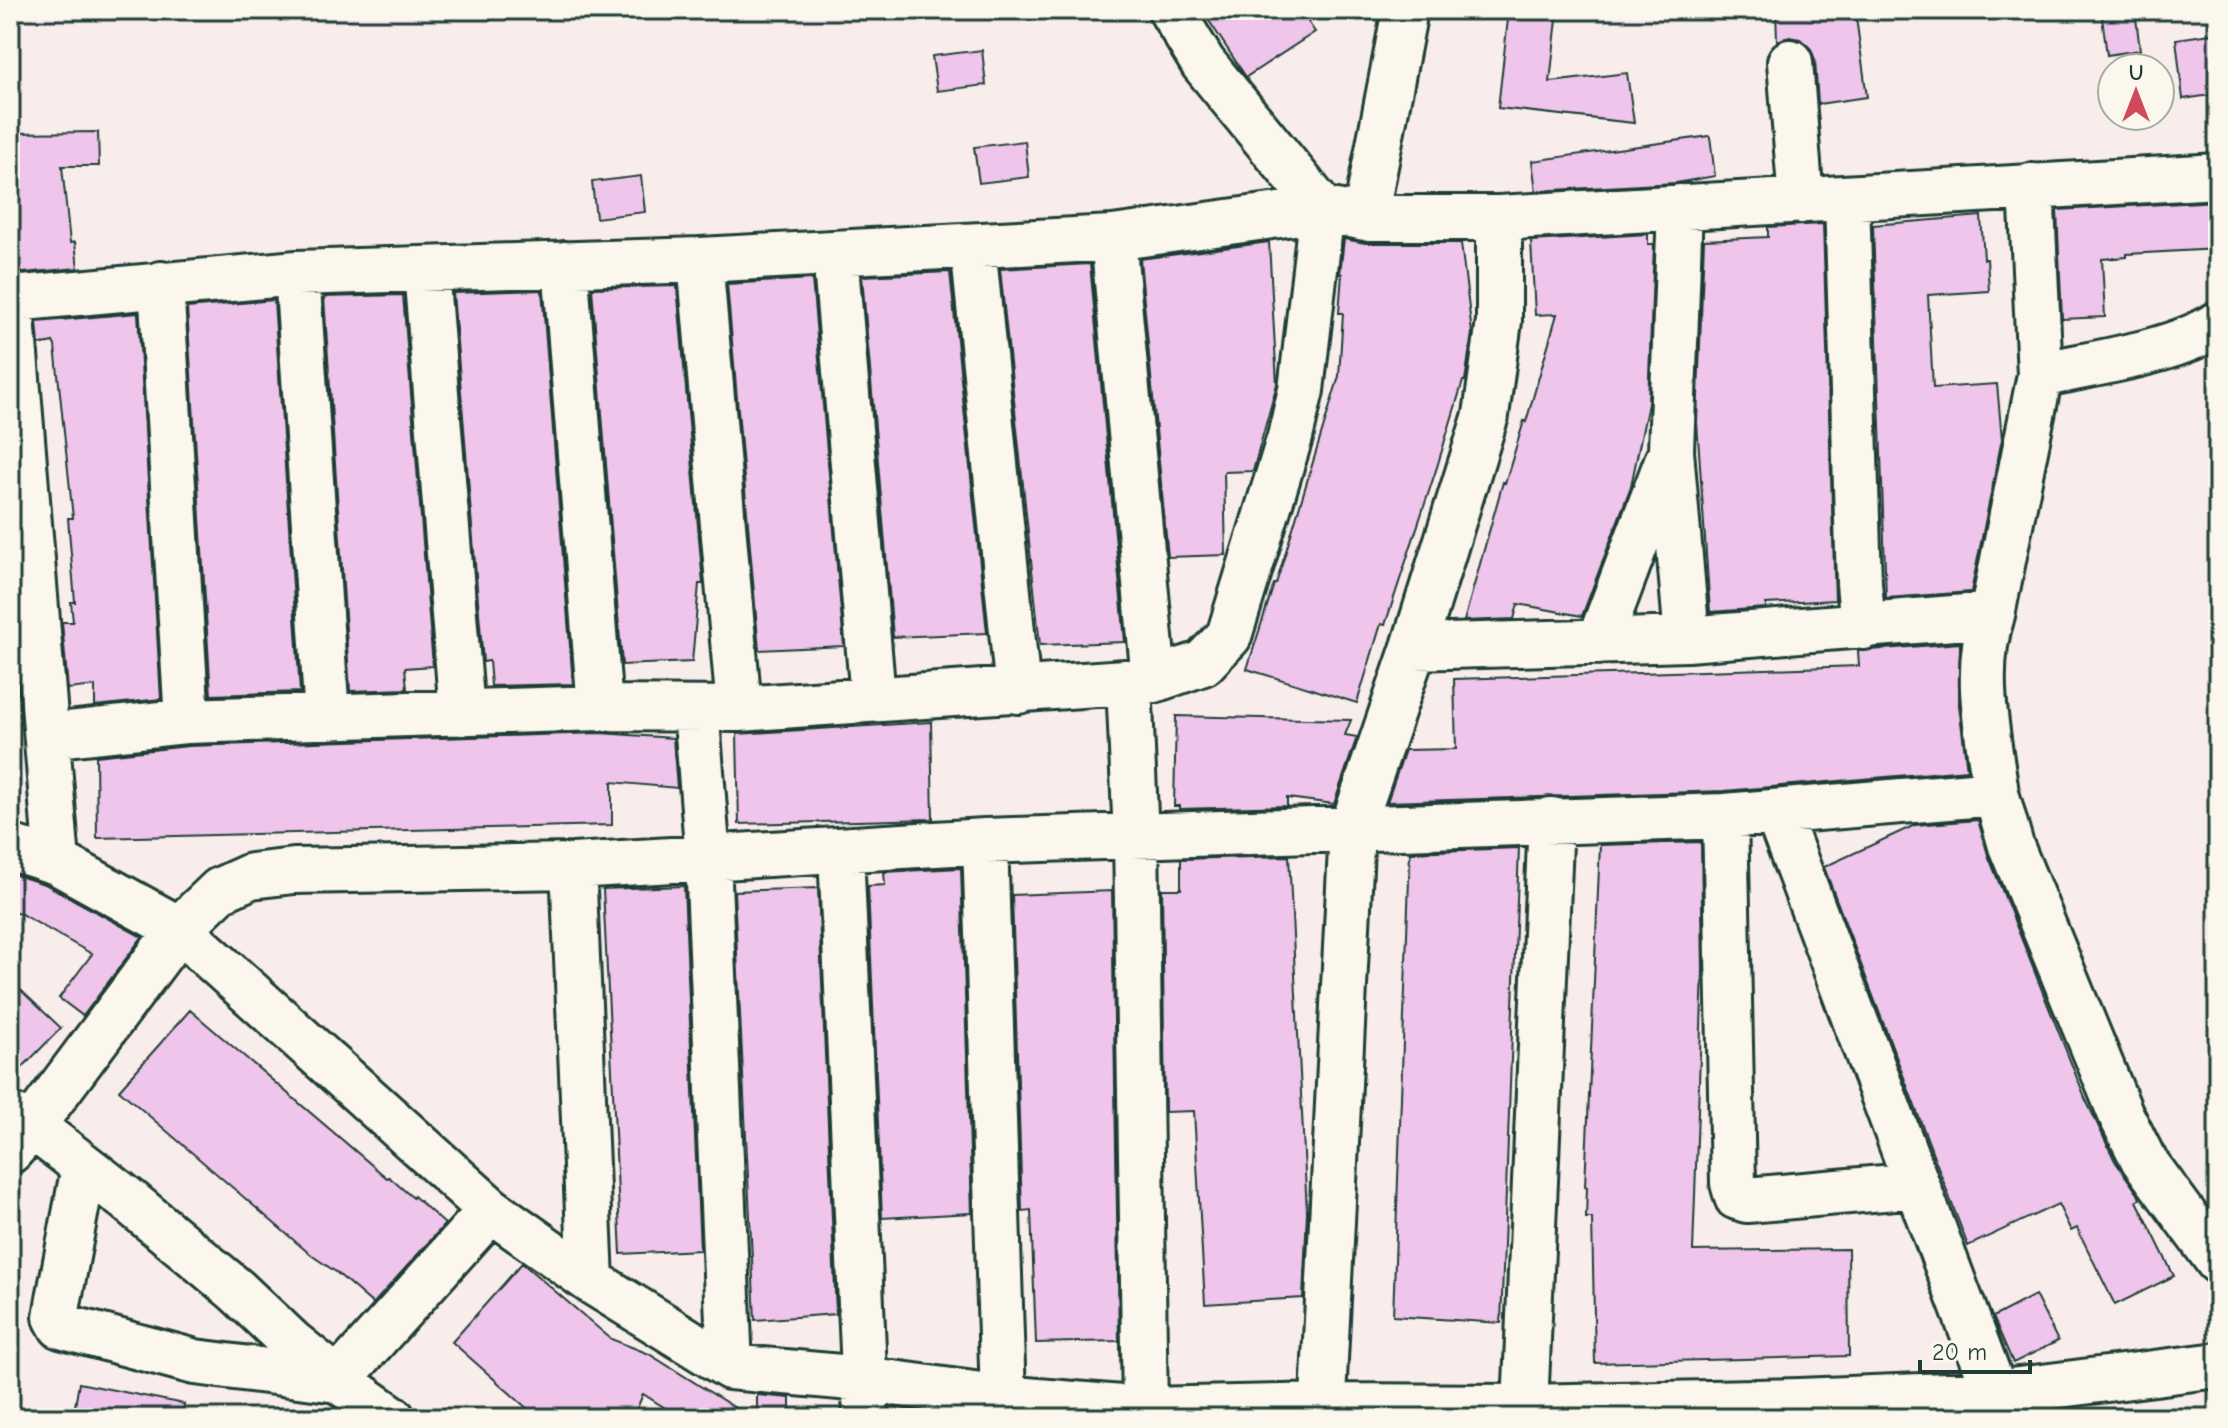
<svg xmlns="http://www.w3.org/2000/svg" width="2228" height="1428" font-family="'Comic Neue',sans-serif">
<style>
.building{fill:#efc5ec;stroke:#1f3d34;stroke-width:2}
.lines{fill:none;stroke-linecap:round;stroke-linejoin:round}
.minor-casing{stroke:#1f3d34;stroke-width:50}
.minor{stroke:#fbf7ec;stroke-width:44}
</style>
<rect width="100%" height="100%" fill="#f9edec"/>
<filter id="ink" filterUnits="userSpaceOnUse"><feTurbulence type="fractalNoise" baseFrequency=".0125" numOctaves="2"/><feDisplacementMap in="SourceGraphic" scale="16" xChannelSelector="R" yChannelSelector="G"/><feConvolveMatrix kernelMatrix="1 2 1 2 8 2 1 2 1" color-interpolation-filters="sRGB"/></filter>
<g filter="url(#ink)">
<path class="building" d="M 1202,10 L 1300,10 L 1315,32 L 1246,77 Z
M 1509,10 L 1558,10 L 1550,82 L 1627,73 L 1634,123 L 1498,108 Z
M 1776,10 L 1855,10 L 1867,97 L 1818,104 L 1815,60 L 1811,49 L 1800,39 L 1789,37 L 1777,41 Z
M 2101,10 L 2135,10 L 2140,50 L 2107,55 Z
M 2218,33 L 2218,94 L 2183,99 L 2176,39 Z
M 982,50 L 986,85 L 937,91 L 932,56 Z
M 98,132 L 99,166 L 62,166 L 70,243 L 75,242 L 78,268 L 23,273 L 10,269 L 10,133 Z
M 1710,136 L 1715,176 L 1676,183 L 1536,191 L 1532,161 Z
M 1025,141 L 1029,177 L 979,183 L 974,147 Z
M 641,176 L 645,212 L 596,218 L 592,182 Z
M 2218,201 L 2218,249 L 2127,254 L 2127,257 L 2102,259 L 2105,317 L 2062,319 L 2057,210 Z
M 1981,216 L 1984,259 L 1987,259 L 1989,291 L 1928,295 L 1933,388 L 1997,384 L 2002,439 L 1971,592 L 1886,598 L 1873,225 Z
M 1823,224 L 1835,600 L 1766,604 L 1766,608 L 1710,612 L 1697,422 L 1704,240 L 1768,237 L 1768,227 Z
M 1648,234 L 1648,244 L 1654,244 L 1648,404 L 1631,486 L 1582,616 L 1518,604 L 1514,619 L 1464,621 L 1503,482 L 1505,483 L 1524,421 L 1526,422 L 1557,314 L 1535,315 L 1531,241 Z
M 1344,239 L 1365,243 L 1461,243 L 1472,333 L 1465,381 L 1463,381 L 1437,467 L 1385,625 L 1381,624 L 1357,703 L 1247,669 L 1274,584 L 1276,584 L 1339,376 L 1343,313 L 1339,313 L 1342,274 L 1340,274 Z
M 1269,242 L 1277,384 L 1253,471 L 1224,472 L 1226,555 L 1168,557 L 1140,259 Z
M 1090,264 L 1125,642 L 1040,645 L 1000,269 Z
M 950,272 L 987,633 L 893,637 L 862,276 Z
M 812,279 L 844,646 L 759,650 L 727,284 Z
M 677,286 L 703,584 L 699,584 L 692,662 L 622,665 L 592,288 Z
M 542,290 L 573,684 L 491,686 L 489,661 L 483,662 L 453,293 Z
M 403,295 L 433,666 L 405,668 L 407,689 L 350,691 L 324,297 Z
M 274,300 L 300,692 L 211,695 L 187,308 Z
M 138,313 L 161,699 L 95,706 L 95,686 L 68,689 L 62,622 L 73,622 L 71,602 L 75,602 L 68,518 L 73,518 L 55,346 L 53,342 L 39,345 L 37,322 Z
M 10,623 L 12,623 L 18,694 L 10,695 Z
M 1960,643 L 1959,705 L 1967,770 L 1724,791 L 1387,802 L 1405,750 L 1456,749 L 1454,679 L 1859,666 L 1858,651 Z
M 1176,716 L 1351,720 L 1345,735 L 1357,737 L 1334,804 L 1287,798 L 1287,806 L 1179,809 L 1179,806 L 1174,806 Z
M 931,722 L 933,819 L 739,824 L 737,734 Z
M 600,733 L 673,738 L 677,788 L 612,782 L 612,825 L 97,838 L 96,756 L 189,746 Z
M 1978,820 L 1988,855 L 2085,1098 L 2115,1161 L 2138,1194 L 2140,1199 L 2137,1201 L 2174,1276 L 2115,1305 L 2077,1228 L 2071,1231 L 2058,1204 L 1968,1246 L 1824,867 L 1915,825 Z
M 1701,842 L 1703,971 L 1693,1251 L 1848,1249 L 1849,1356 L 1595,1363 L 1592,1218 L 1586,1218 L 1587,1187 L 1585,1186 L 1600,845 Z
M 1519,848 L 1501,1323 L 1393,1316 L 1410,852 Z
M 1289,856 L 1307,1212 L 1303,1298 L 1205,1304 L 1194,1111 L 1165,1112 L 1162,889 L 1181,889 L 1181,859 Z
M 961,868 L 972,1213 L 882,1218 L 868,886 L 885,885 L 884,872 Z
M 10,873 L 47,885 L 142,937 L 83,1016 L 59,998 L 92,954 L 21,914 L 10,912 Z
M 684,886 L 700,1250 L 621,1254 L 603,889 Z
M 818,888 L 836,1314 L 755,1320 L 734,891 Z
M 1112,891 L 1119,1341 L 1036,1343 L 1031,1210 L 1022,1211 L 1012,895 Z
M 10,980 L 61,1028 L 10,1080 Z
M 190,1010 L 387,1178 L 389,1177 L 413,1198 L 414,1196 L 445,1224 L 373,1304 L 336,1272 L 311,1255 L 119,1090 Z
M 522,1263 L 611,1339 L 649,1354 L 751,1418 L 681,1418 L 643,1394 L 633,1418 L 538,1418 L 452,1342 Z
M 2035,1295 L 2058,1341 L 2013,1363 L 1993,1317 Z
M 79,1383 L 184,1404 L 183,1418 L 73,1418 Z
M 757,1395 L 790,1398 L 790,1418 L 757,1418 Z"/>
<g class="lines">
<defs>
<path id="minor" d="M 1790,62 L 1801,201
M 1847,199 L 1859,583 L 1863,627
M 1680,207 L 1671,451 L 1687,639
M 1365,218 L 1405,10
M 1113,238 L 1154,680
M 973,246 L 1018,691
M 835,254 L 873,698
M 700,260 L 739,709
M 565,264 L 600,708
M 426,270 L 462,713
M 297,273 L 327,717
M 161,284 L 187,721
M 10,294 L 57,862
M 12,299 L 297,273 L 700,260 L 1113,238 L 1322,209 L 1365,218 L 1499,218 L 2218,176
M 2040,375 C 2093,363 2173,353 2218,324
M 1992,615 L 2040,375 L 2031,186
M 1599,642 L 1667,461
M 1414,647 L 1687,639 L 1992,615 C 1973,672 1988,735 1996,793
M 1129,683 L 1136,837 L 1145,1410
M 696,709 L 708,859 L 730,1367
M 48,736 L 187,721 L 600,708 L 739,709 L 1154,680 L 1203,663 L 1229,636 L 1290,437 L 1301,390 L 1322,209 L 1203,63 L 1171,10
M 1777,812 L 1995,1393
M 1725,816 L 1733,1183 L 1737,1197 L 1747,1200 L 1917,1185
M 985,841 L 1003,1398
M 10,847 L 57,862 L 179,929 L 491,1210 L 591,1281 L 730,1367 L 863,1379 L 1003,1398 L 1145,1410 L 1323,1406 L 1525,1407 L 1799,1401 L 1995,1393 L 2218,1365
M 841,851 L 866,1418
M 573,866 L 591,1281
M 10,1115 L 32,1126 L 128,1200 L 236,1290 L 292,1343 L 338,1380 L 392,1418
M 10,1151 L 32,1126 L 179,929 L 220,890 L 251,876 L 294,871 L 573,866 L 985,841 L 1725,816 L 1996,793 L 2011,846 L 2121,1115 L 2143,1159 L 2218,1261
M 84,1167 L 59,1299 L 56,1317 L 61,1326 L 195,1362 L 338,1380 L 491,1210
M 1525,1407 L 1551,820
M 1322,1418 L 1352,829 L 1414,647 L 1486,415 L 1499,321 L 1499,218"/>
</defs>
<use href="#minor" class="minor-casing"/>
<use href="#minor" class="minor"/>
</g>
</g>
<rect width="2228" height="1428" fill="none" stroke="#fbf7ec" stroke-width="40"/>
<rect x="20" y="20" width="2188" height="1388" fill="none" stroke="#1f3d34" stroke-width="3" filter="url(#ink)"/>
<g transform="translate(2136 92)"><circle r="38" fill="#fbf7ec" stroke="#a3ada2" stroke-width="2"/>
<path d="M0-6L14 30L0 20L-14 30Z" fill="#d1495b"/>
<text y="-12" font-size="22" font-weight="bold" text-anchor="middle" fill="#1f3d34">U</text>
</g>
<path d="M1920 1360v12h110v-12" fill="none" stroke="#1f3d34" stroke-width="4"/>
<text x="1932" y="1360" font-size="24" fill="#1f3d34" stroke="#fbf7ec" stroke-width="6" paint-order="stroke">20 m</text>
</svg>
